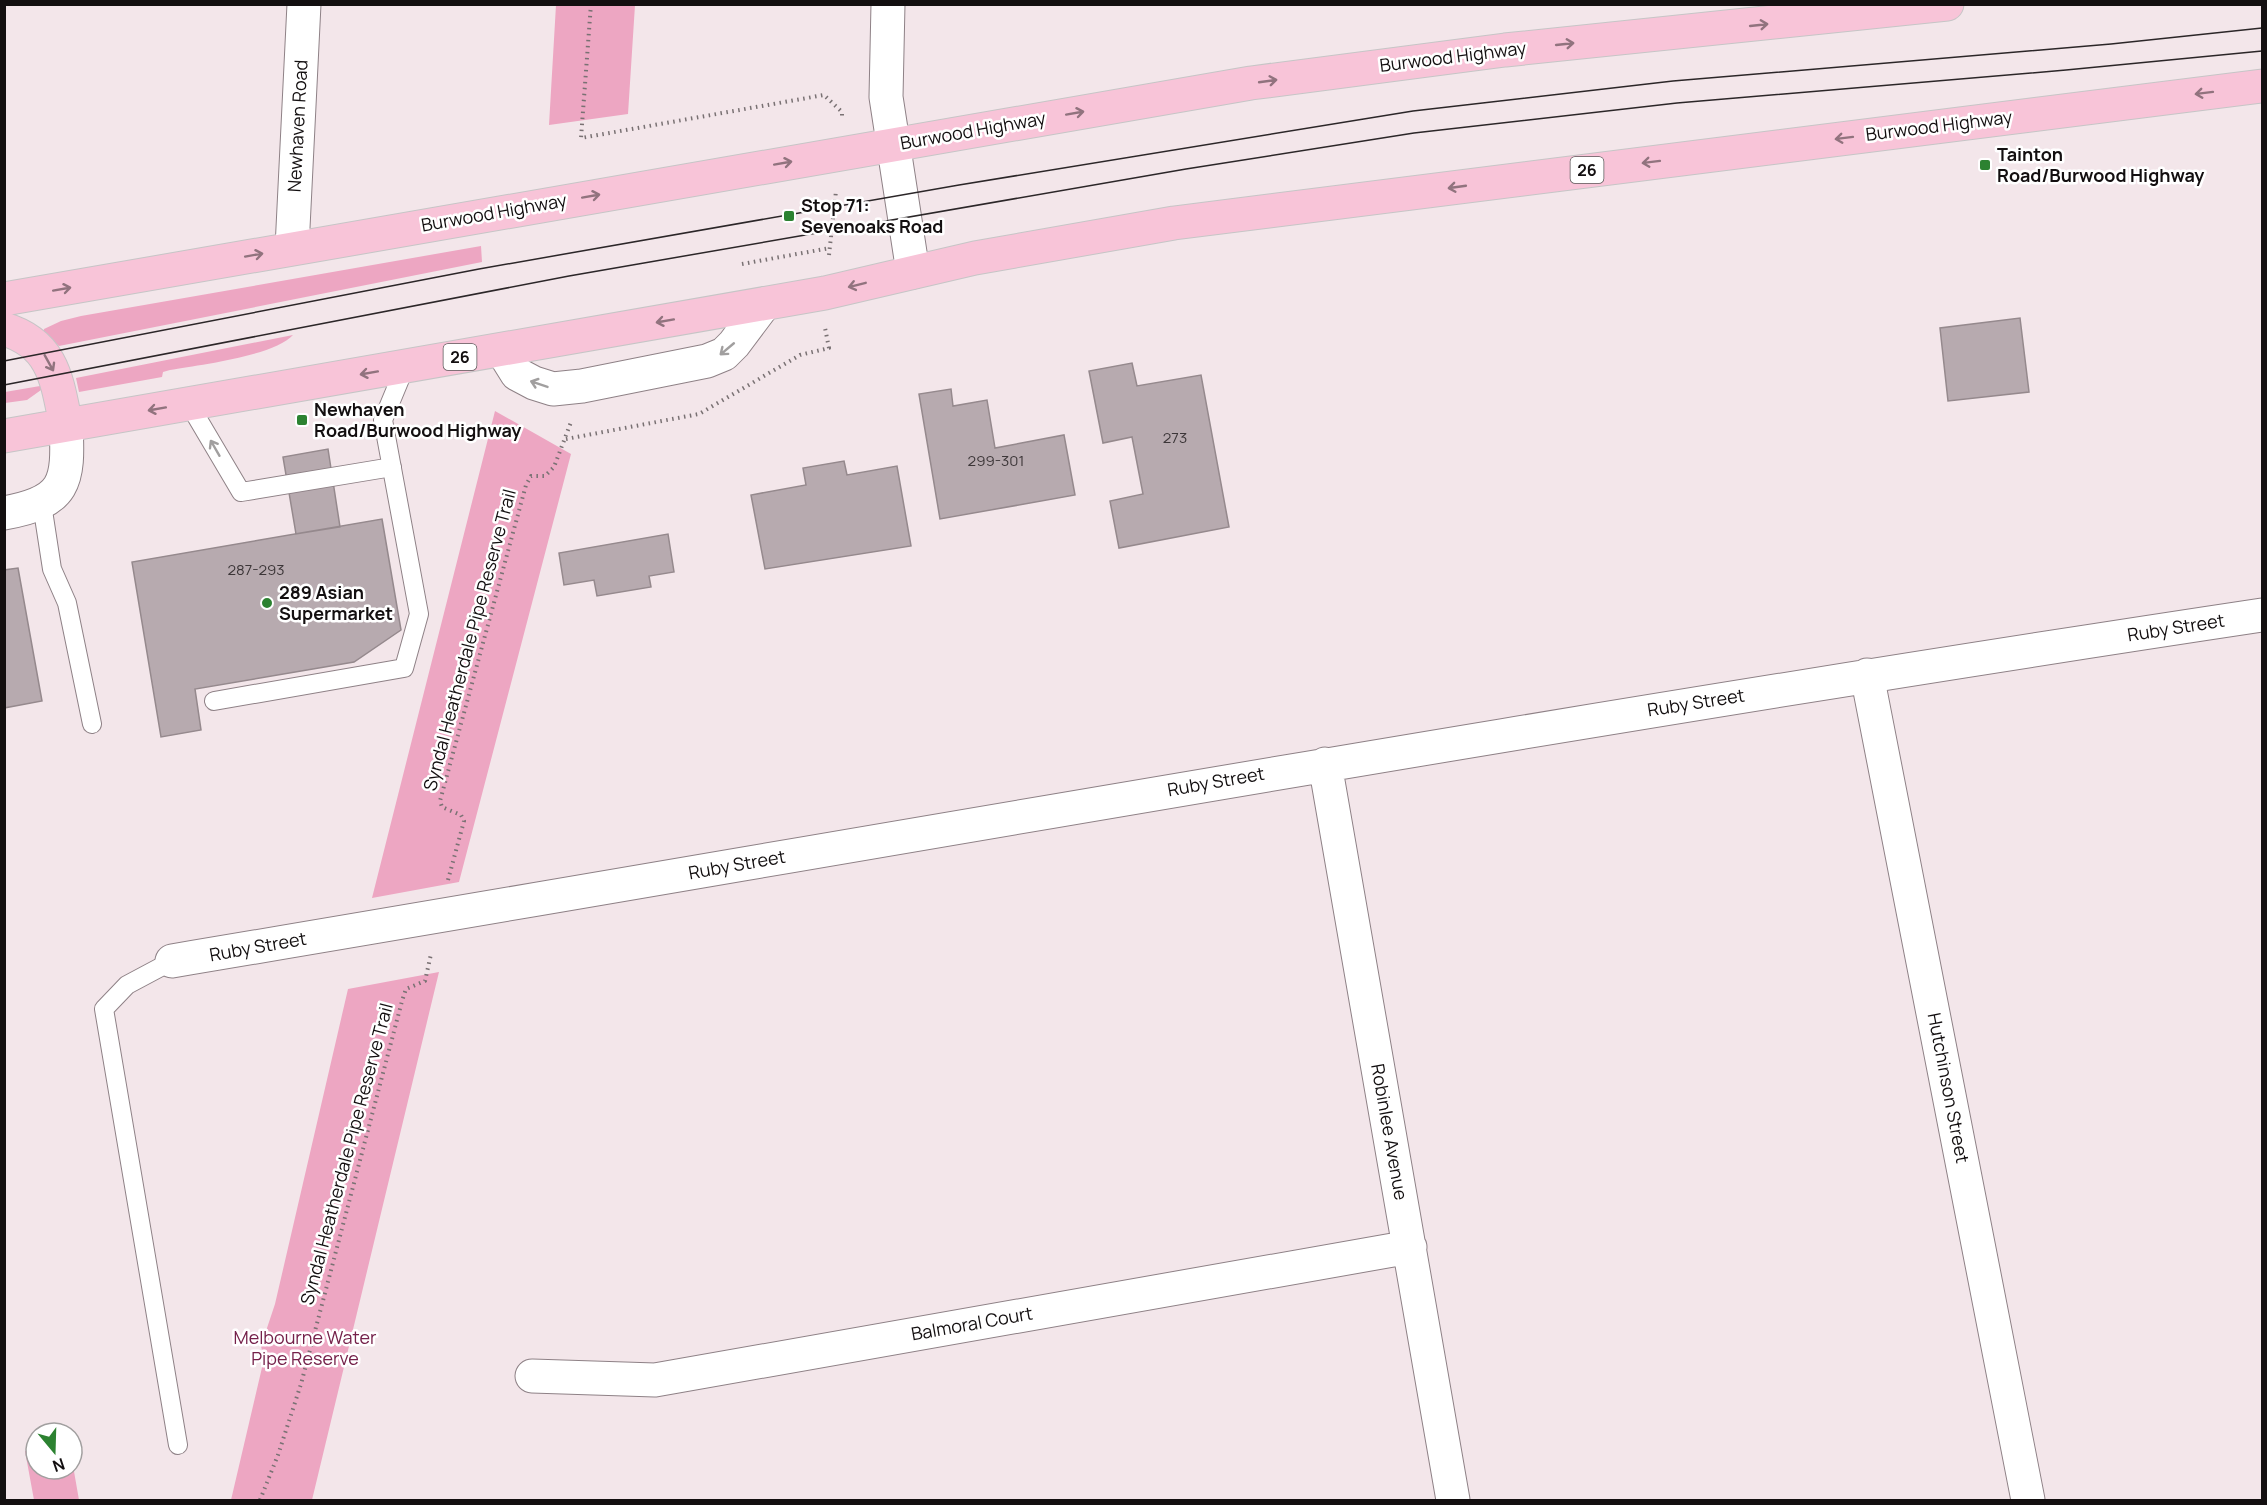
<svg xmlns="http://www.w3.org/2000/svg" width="2267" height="1505" font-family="Manrope,sans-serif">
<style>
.green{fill:#eda6c2}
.building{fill:#b7aaaf;stroke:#95898d;stroke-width:1.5}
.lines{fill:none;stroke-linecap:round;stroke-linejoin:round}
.service-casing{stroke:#8e8186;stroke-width:20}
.minor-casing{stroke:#8e8186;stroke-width:35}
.trunk-casing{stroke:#c6c5c6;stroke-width:35}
.path{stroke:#797173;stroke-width:4;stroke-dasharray:1.5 4.5;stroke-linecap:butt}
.service{stroke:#fff;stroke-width:18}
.minor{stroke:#fff;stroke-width:33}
.trunk{stroke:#f8c4d8;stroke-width:33}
.tram{stroke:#2b2628;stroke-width:1.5}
.oneway{stroke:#91737e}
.oneway2{stroke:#a19f9f}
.poi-dot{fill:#2c8231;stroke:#fff;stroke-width:2}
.labels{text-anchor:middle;stroke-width:5;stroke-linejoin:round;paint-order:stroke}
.number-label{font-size:15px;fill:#3c3638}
.shield{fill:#fff;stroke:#5a5758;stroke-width:1.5}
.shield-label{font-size:16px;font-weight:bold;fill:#130f10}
.street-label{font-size:18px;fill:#130f10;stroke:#fff}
.poi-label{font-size:18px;font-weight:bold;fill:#130f10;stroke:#fff;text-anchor:start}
.park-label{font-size:18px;fill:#75214a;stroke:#fff}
</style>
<rect width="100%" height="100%" fill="#f3e6ea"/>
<path class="green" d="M 556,5 L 635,5 L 628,114 L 549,125 Z
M 481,246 L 482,262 L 59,346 L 43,333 L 44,329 L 61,321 L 81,316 Z
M 293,335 C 274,356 199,365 170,370 L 163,372 L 162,377 L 79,392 L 76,378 Z
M 40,386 L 41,390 L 27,400 L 5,403 L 5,392 Z
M 495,411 L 571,454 L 459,882 L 372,898 Z
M 439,972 L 312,1500 L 231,1500 L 264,1359 L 261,1346 L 275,1304 L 348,989 Z
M 36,1449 L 36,1469 L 72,1469 L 72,1460 L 79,1500 L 34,1500 L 25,1451 Z"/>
<path class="building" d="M 2020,318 L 2029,392 L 1948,401 L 1940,328 Z
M 1132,363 L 1137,386 L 1201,375 L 1229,527 L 1119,548 L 1110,501 L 1143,494 L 1132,437 L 1103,443 L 1089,371 Z
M 951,389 L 953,406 L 987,400 L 995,448 L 1064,435 L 1075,495 L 940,519 L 919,394 Z
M 328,449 L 340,527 L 296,534 L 283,457 Z
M 844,461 L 847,475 L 897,466 L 911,546 L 765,569 L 751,495 L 806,485 L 803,468 Z
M 382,519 L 401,630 L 354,662 L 195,689 L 201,730 L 161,737 L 132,562 Z
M 668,534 L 674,572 L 649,576 L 651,587 L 597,596 L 594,580 L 564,585 L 559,553 Z
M 18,568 L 42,701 L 4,708 L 4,570 Z"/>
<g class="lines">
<defs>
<path id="service" d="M 189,404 L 241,492 L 392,467
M 42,504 L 52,569 L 67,603 L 92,724
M 214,701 L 404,668 L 419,614 L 383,420 L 405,367
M 172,961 L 127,985 L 104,1009 L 178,1445"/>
<path id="minor" d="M 888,4 L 886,97 L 913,272
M 292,248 L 304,4
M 502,350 L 517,374 L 534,383 L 553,389 L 582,386 L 707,361 L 724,354 L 734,344 L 764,304
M 4,513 C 66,502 69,483 66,425
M 1867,675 L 2028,1500
M 1325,764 L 1453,1500
M 172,961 C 869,844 1564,720 2262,615
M 532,1376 L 655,1380 L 1410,1247"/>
<path id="trunk" d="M 4,299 L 1251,83 L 1505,50 L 1947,4
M 4,329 C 54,344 57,381 66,425
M 4,436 L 825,293 L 975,258 L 1174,223 L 2262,86"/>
</defs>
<use href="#service" class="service-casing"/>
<use href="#minor" class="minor-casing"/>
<use href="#trunk" class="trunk-casing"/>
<path class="path" d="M 591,4 L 581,138 L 824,95 L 842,112 L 842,117
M 829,255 L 836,191
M 742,264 L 830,248
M 566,439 L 699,414 L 800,355 L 829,348 L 825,328
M 448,880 L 464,821 L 461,815 L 442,807 L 440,801 L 526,485 L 531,476 L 545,476 L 554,467 L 571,422
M 260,1500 L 278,1455 L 301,1384 L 402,1001 L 406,989 L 425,981 L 431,954"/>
<use href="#service" class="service"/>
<use href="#minor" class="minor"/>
<use href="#trunk" class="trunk"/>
<path class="tram" d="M 4,361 L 479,269 L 959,185 L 1413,111 L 1673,81 L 2111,44 L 2262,28
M 4,385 L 569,276 L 1186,169 L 1414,133 L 1677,103 L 2066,70 L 2262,51"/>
</g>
<defs><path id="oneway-shaft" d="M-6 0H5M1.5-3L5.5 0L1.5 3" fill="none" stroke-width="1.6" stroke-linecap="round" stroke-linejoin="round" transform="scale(1.5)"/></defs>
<g class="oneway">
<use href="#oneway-shaft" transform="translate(1759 25) rotate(-6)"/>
<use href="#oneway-shaft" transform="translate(1565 44) rotate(-6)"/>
<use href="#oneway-shaft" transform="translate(1268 81) rotate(-8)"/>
<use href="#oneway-shaft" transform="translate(2204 93) rotate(173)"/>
<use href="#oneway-shaft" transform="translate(1075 113) rotate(-10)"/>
<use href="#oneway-shaft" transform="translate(1844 138) rotate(173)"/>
<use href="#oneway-shaft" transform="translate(1651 162) rotate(173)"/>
<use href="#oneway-shaft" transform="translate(783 163) rotate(-10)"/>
<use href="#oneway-shaft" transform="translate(1457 187) rotate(172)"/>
<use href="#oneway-shaft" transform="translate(591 196) rotate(-10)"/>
<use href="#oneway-shaft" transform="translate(254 255) rotate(-10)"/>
<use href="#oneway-shaft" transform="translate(857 285) rotate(166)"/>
<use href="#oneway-shaft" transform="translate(62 289) rotate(-10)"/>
<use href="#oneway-shaft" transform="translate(665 321) rotate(170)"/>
<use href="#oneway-shaft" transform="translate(49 363) rotate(61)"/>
<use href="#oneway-shaft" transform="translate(369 373) rotate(170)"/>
<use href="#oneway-shaft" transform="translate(157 409) rotate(170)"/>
</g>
<g class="oneway2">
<use href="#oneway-shaft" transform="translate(727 349) rotate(140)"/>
<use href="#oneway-shaft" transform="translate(539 384) rotate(-161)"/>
<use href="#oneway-shaft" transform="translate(215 448) rotate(-120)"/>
</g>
<g class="poi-dot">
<rect x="1979" y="159" width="12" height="12" rx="3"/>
<rect x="783" y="210" width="12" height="12" rx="3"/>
<rect x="296" y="414" width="12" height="12" rx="3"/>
<circle cx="267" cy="603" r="6"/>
</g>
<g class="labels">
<g class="number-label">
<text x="1175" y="443">273</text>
<text x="996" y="466">299-301</text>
<text x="256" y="575">287-293</text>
</g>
<g class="shield">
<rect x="1570.5" y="157" width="33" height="26" rx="4.5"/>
<rect x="443.5" y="344" width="33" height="26" rx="4.5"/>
</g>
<g class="shield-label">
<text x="1587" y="176">26</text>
<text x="460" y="363">26</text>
</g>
<g class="street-label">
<text transform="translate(1453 57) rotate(-7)" y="6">Burwood Highway</text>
<text transform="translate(298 126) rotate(-87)" y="6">Newhaven Road</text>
<text transform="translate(1939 126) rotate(-7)" y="6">Burwood Highway</text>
<text transform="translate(973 131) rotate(-10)" y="6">Burwood Highway</text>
<text transform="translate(494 213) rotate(-10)" y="6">Burwood Highway</text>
<text transform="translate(2176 628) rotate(-9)" y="6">Ruby Street</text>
<text transform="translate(470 640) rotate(-75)" y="6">Syndal Heatherdale Pipe Reserve Trail</text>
<text transform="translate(1696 703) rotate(-9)" y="6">Ruby Street</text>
<text transform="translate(1216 782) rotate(-10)" y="6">Ruby Street</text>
<text transform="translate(737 865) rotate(-10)" y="6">Ruby Street</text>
<text transform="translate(258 947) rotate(-10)" y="6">Ruby Street</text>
<text transform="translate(1948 1088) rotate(79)" y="6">Hutchinson Street</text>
<text transform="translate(1389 1132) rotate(80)" y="6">Robinlee Avenue</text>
<text transform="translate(347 1154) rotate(-75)" y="6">Syndal Heatherdale Pipe Reserve Trail</text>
<text transform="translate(972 1324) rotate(-10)" y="6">Balmoral Court</text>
</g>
<g class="poi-label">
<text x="1997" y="161">Tainton<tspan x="1997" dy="21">Road/Burwood Highway</tspan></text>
<text x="801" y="212">Stop 71:<tspan x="801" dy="21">Sevenoaks Road</tspan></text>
<text x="314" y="416">Newhaven<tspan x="314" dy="21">Road/Burwood Highway</tspan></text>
<text x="279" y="599">289 Asian<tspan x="279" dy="21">Supermarket</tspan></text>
</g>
<g class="park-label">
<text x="305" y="1344">Melbourne Water<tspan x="305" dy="21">Pipe Reserve</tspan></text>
</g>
</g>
<rect width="2267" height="1505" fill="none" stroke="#130f10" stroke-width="12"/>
<g transform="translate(54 1451) rotate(161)"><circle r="28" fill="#ffffff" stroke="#a19f9f" stroke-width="1.5"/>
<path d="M0-4.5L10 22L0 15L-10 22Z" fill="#2c8231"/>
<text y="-9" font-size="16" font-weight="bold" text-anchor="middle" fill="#130f10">N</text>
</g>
</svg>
